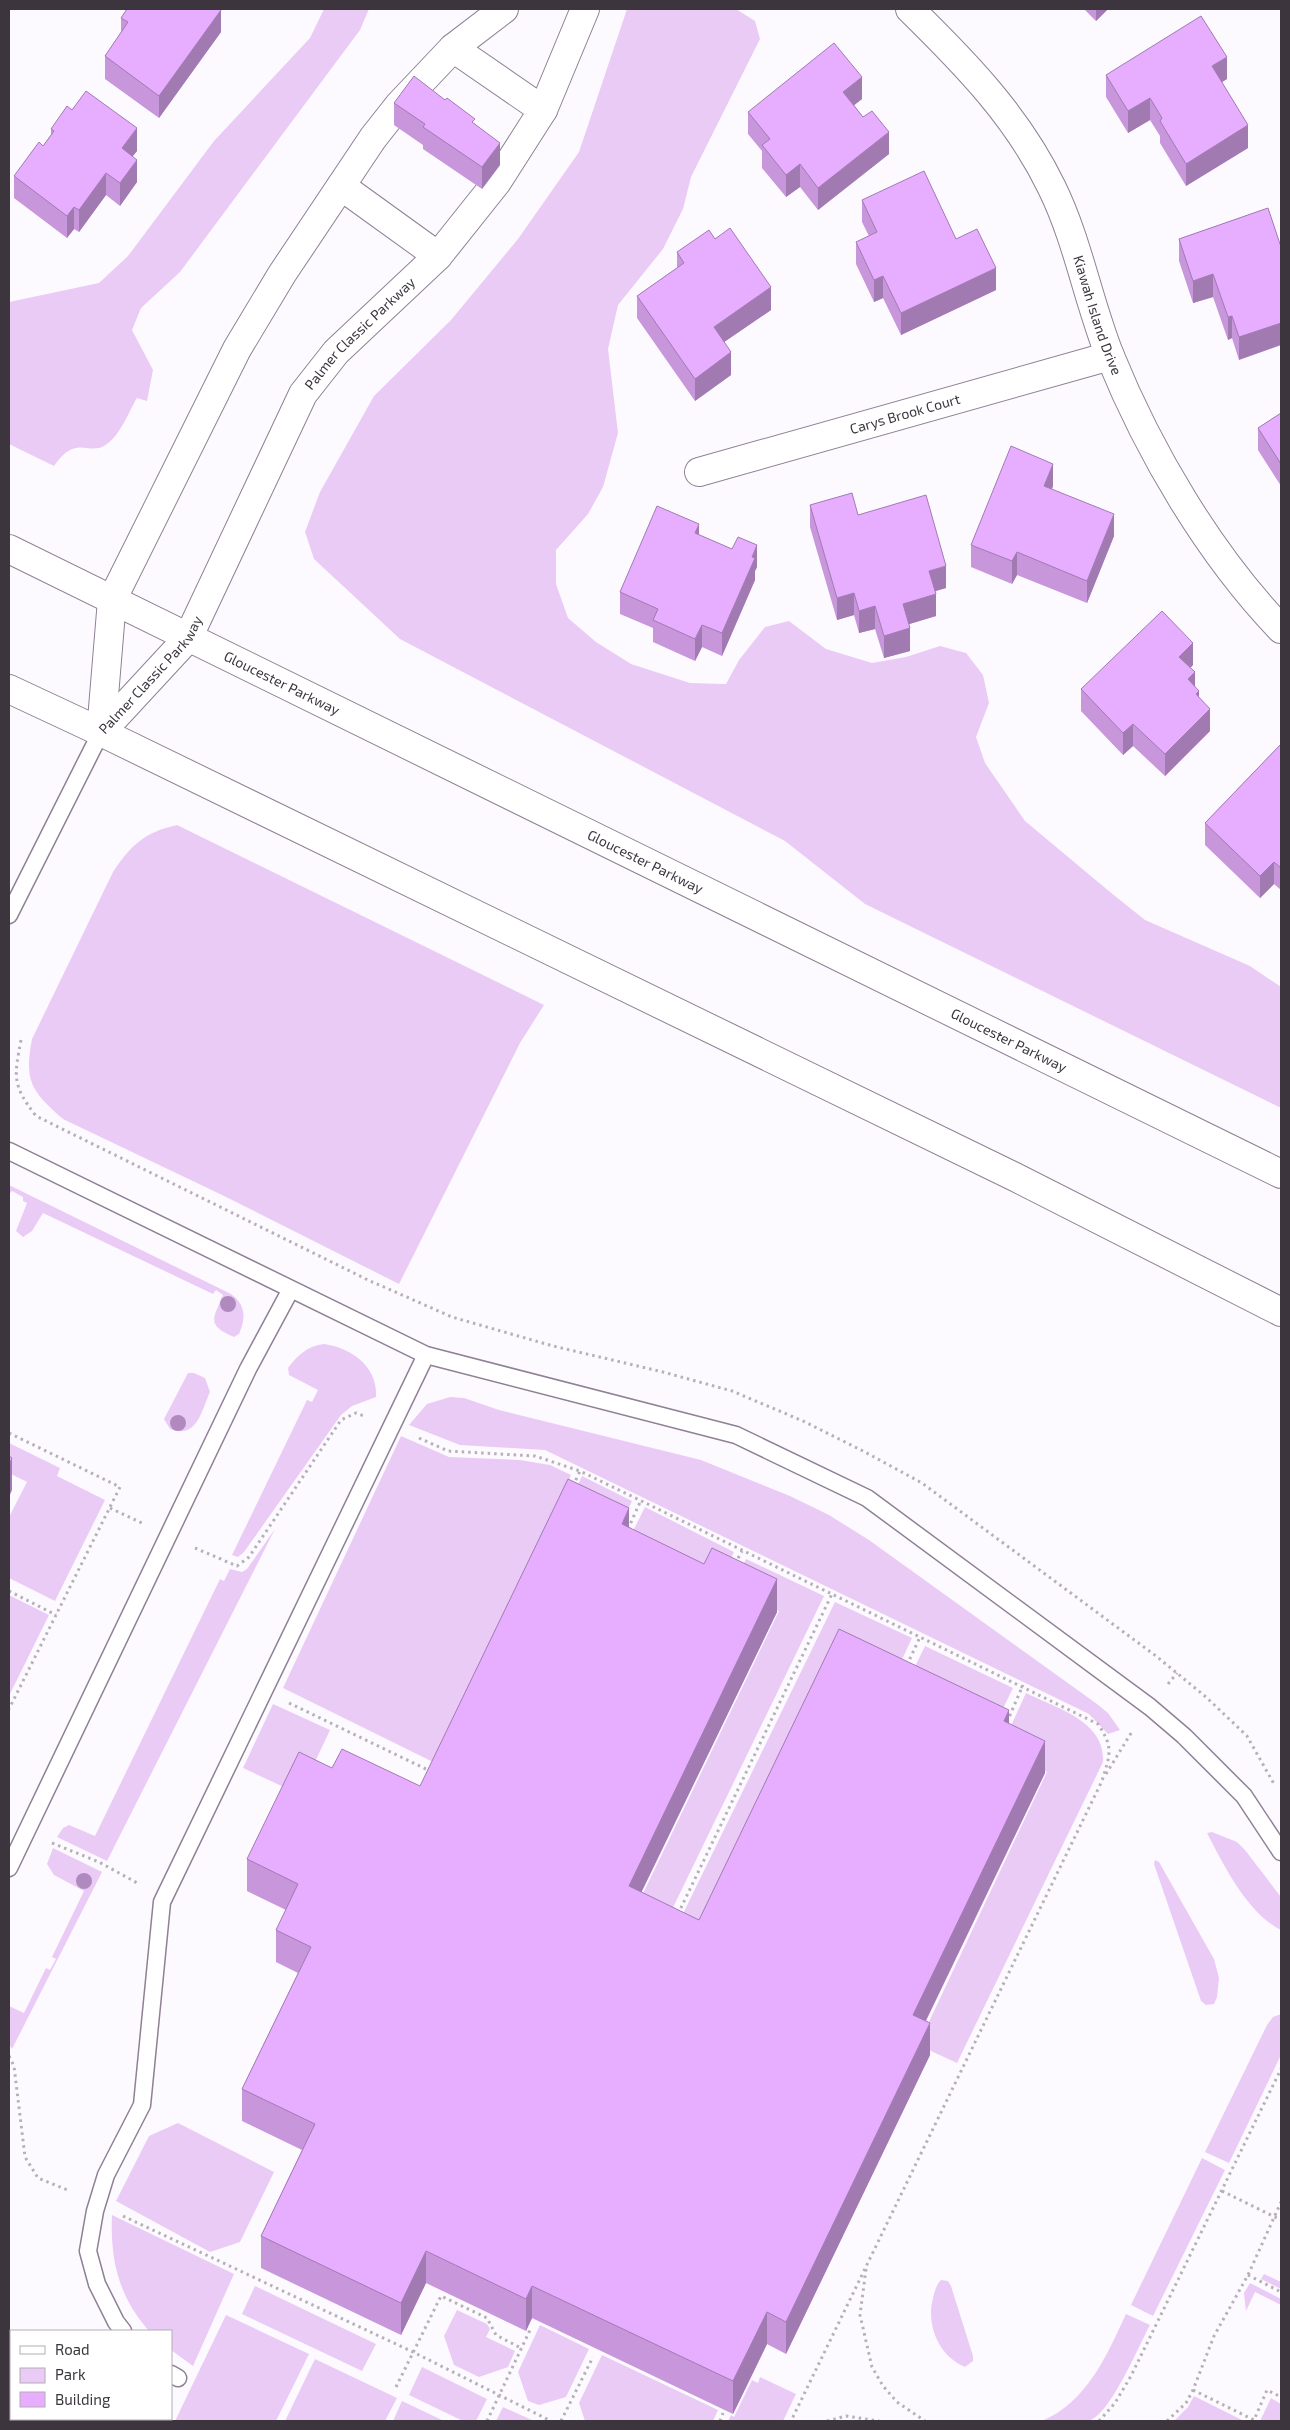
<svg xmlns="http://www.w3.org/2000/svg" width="1290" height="2430" font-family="'Exo 2',sans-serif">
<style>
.green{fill:#e9cbf6}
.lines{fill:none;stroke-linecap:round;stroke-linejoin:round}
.service-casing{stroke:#8f8096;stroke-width:19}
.minor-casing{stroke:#8f8096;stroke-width:30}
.secondary-casing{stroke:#8f8096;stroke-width:30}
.path{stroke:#b5b1b7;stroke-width:3;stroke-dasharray:2.5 4;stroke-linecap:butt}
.service{stroke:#fff;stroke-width:16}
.minor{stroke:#fff;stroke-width:28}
.secondary{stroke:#fff;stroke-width:28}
.tree{fill:#b08abf}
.wall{fill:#c796db}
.shaded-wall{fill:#a27ab2}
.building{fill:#e7aeff;stroke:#a27ab2}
.labels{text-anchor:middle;stroke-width:5;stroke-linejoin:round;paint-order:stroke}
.street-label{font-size:14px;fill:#3c353e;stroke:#fff}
</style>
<rect width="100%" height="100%" fill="#fdfaff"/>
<path class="green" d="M 324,9 L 369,9 L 360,30 L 180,272 L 141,308 L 132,330 L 153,370 L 147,401 L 137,398 C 129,411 121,434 107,444 C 88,458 78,432 54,466 L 9,444 L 9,302 L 99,283 L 128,256 L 214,141 L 310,38 Z
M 627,9 L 736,9 L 755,21 L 760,39 L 691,177 L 683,209 L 663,249 L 618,305 L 608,349 L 618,433 L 603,487 L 588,514 L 556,550 L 556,584 L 568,618 L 596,642 L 631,664 L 690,683 L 726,684 L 739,660 L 765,627 L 789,621 L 826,649 L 872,663 L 906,657 L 940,646 L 966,653 L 983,675 L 989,703 L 976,737 L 985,763 L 1025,821 L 1110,892 L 1145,920 L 1250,966 L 1281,987 L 1281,1108 L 865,904 L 785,841 L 400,639 L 314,559 L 305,532 L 320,492 L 374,396 L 451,320 L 518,239 L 579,152 Z
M 177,825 L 544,1005 L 520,1043 L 399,1284 L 222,1195 L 63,1119 C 31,1091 24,1081 32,1039 L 113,872 C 131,845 145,832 177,825 Z
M 9,1185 L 231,1294 C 246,1305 246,1318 239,1334 L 234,1337 C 206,1325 213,1319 223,1295 L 216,1290 L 213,1294 L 43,1213 L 32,1231 L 23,1237 L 16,1231 L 27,1203 L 23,1201 L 23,1197 L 12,1191 L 9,1194 Z
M 324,1344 C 352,1348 378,1367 376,1397 L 352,1406 L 341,1415 L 244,1552 L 238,1557 L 232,1555 L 307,1400 L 312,1402 L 318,1390 L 289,1375 L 288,1368 C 298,1355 307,1346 324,1344 Z
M 188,1373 L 194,1373 L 205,1378 L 210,1392 C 201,1412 197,1439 170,1429 L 164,1419 Z
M 450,1397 L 464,1398 L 499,1410 L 701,1460 L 790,1496 L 829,1515 L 869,1540 L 1097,1704 L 1108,1713 L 1120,1730 L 1108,1734 L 1089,1714 L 545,1450 L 460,1445 L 409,1425 L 427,1404 Z
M 401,1436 L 449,1457 L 520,1460 L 550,1465 L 571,1475 L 433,1762 L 283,1688 Z
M 9,1443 L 60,1468 L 57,1476 L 105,1500 L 55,1601 L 9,1578 L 9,1517 L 27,1482 L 9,1473 Z
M 582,1476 L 632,1501 L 619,1528 L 569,1503 Z
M 645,1507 L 734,1552 L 723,1578 L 629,1539 Z
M 275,1529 L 107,1861 L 57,1837 L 63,1828 L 69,1825 L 95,1836 L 220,1579 L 224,1581 L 230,1569 L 242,1572 L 247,1569 Z
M 746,1559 L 824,1596 L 666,1922 L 637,1906 L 779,1611 L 732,1587 Z
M 9,1595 L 49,1615 L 9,1696 Z
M 835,1602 L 912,1638 L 893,1679 L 699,1938 L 677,1926 Z
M 925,1646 L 1013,1688 L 994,1727 L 905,1687 Z
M 1026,1693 C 1056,1708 1106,1721 1103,1762 L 957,2063 L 918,2045 L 1047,1772 L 1021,1758 L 1009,1730 Z
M 273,1704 L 330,1730 L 305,1783 L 290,1790 L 243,1768 Z
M 1212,1832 L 1237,1842 L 1245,1850 L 1281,1897 L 1281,1930 C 1248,1914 1224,1866 1207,1833 Z
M 53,1848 L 102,1872 L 12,2049 L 9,2044 L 9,2006 L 24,2013 L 46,1968 L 50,1970 L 56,1959 L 52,1957 L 84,1891 L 54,1875 L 47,1864 Z
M 1155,1860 L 1159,1862 L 1214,1959 L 1219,1978 L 1217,1997 L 1214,2004 L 1206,2005 L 1201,2001 L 1154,1864 Z
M 1281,2014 L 1281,2055 L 1229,2163 L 1205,2152 L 1267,2025 L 1273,2017 Z
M 178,2123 L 274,2172 L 240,2242 L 210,2252 L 116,2201 L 149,2136 Z
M 1202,2158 L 1225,2170 L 1153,2316 L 1131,2305 Z
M 112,2215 L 234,2274 L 193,2366 L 171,2350 L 171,2331 L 149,2331 C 119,2297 110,2261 112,2215 Z
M 1264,2274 L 1281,2282 L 1281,2289 L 1261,2279 Z
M 941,2280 L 948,2281 L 951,2286 L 973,2356 L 973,2361 L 965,2367 C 938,2356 926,2324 933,2298 C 935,2291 936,2285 941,2280 Z
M 1250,2283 L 1281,2299 L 1281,2305 L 1255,2292 L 1246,2311 L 1244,2293 Z
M 255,2286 L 376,2344 L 362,2371 L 242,2314 Z
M 457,2310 L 487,2324 L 490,2329 L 486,2337 L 515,2351 L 508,2367 L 479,2377 L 454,2365 L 444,2336 Z
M 1126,2314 L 1150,2325 C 1139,2345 1110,2416 1088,2421 C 1075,2425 1056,2421 1042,2421 C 1087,2402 1107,2355 1126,2314 Z
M 226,2315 L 309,2354 L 276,2421 L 175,2421 Z
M 540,2325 L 589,2349 L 566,2397 L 539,2405 L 528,2401 L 518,2372 Z
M 602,2355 L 718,2410 L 713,2421 L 585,2421 L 579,2403 Z
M 315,2359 L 397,2398 L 385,2421 L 285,2421 Z
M 422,2367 L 487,2399 L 476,2421 L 463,2421 L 409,2395 Z
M 760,2377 L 796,2394 L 783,2421 L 728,2421 L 731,2415 L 734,2417 L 752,2380 L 758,2383 Z
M 1194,2396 L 1244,2421 L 1174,2421 L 1188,2407 Z
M 1271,2398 L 1281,2404 L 1281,2421 L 1260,2421 Z
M 402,2401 L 444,2421 L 393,2421 Z
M 503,2407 L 534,2421 L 496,2421 Z"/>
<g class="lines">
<defs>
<path id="service" d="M 9,915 L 101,732
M 9,1151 L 426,1355 L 736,1435 L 867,1498 L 1150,1707 L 1184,1736 L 1244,1796 L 1281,1852
M 9,1868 L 248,1369 L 291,1289
M 123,2331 L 116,2322 L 97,2284 L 88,2251 L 95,2211 L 106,2175 L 142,2105 L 162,1902 L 426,1355
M 171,2374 L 178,2378"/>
<g id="minor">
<path id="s1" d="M 910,9 C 965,63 1018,117 1052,188 C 1078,241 1088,301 1110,356 C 1149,452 1209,554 1281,629"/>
<path d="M 453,48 L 543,110"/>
<path d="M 341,186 L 438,256"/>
<path id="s2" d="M 699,472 L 1110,356"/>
<path id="s3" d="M 101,732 L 188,638 L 303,394 L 336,352 L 438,256 L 497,182 L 543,110 L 585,9"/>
<path d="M 101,732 L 112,600 L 237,349 L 282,274 L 373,138 L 399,105 L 453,48 L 504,9"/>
</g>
<g id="secondary">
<path id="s4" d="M 9,549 L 1281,1174"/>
<path d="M 9,689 L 101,732 L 1015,1177 L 1281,1312"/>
</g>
</defs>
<use href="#service" class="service-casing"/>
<use href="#minor" class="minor-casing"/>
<use href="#secondary" class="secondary-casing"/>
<path class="path" d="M 21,1040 C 14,1077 12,1085 36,1116 L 368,1280 L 452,1317 L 553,1346 L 663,1372 L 732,1391 L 803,1421 L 863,1451 L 922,1483 L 1156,1656 L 1206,1697 L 1247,1736 L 1274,1784
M 9,1433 L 120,1487 L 9,1709
M 419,1438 L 448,1451 L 535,1456 L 580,1471
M 573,1486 L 580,1471 L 1098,1724 C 1114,1748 1110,1754 1102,1781 L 791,2421
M 110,1508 L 142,1523
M 628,1529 L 641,1500
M 195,1548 L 237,1566 L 249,1557 L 341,1420 L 356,1413 L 364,1416
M 735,1564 L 742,1551
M 9,1591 L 56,1615
M 907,1665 L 920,1637
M 1168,1684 L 1177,1673
M 289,1703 L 430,1771
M 1007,1722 L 1023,1685
M 1106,1774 L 1133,1730
M 52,1843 L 99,1862 L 139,1884
M 678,1914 L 832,1594
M 9,2056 L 14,2066 L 25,2157 L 38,2178 L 70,2191
M 1222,2191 L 1281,2220
M 123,2216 L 413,2352 L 551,2421
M 866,2269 L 860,2315 L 872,2367 L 883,2386 L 897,2402 L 925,2421
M 1248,2275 L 1281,2292
M 396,2387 L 441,2296 L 487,2318 L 496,2335 L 521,2348
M 1193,2390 L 1254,2420 L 1267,2390 L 1281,2397
M 487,2421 L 531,2328
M 561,2421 L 593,2357
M 720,2421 L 723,2413
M 827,2421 L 846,2416 L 879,2421
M 1099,2421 L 1115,2403 L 1131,2376 L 1281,2069
M 1167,2421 L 1186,2403 L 1193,2390 L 1214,2336 L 1248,2275 L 1281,2202"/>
<use href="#service" class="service"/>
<use href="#minor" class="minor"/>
<use href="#secondary" class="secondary"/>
</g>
<g class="tree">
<circle cx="228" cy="1304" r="8"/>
<circle cx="178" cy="1423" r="8"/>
<circle cx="84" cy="1881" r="8"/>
</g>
<path class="wall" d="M 126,9 L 220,9 L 221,32 L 159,118 L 105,79 L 105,56 L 121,33 L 121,18 L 126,10 Z
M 1084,9 L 1108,9 L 1096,21 Z
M 1106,75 L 1227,79 L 1222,82 L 1248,148 L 1186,186 L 1160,143 L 1160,136 L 1150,120 L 1128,133 L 1106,97 Z
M 862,99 L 854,105 L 889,154 L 818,210 L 800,187 L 786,197 L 762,168 L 762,151 L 748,134 L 748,112 Z
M 394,103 L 475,124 L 500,165 L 482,189 L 423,149 L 423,145 L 394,125 Z
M 72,110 L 137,151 L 132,156 L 137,182 L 120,206 L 106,195 L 79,232 L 74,229 L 67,238 L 14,198 L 14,176 L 43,146 L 51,135 L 51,129 Z
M 862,200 L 956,239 L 996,290 L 901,335 L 883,298 L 874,302 L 856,264 L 856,242 L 869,236 L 862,222 Z
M 1268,208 L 1239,360 L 1232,338 L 1228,340 L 1213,297 L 1193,303 L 1179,261 L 1179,239 Z
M 677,252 L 771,310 L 724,342 L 731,375 L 695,401 L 637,318 L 637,296 L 677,268 Z
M 1281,413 L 1281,486 L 1258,450 L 1258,428 Z
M 1053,486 L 1052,489 L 1114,536 L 1087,603 L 1017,575 L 1012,584 L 971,567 L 971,545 Z
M 810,505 L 858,515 L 946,588 L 935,591 L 936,616 L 909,624 L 910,651 L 884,658 L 875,629 L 859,633 L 854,615 L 837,620 L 810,527 Z
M 699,535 L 757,567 L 755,571 L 755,580 L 722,656 L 702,647 L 695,661 L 653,642 L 653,628 L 620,614 L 620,592 Z
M 1193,665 L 1190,668 L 1195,686 L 1210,731 L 1165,776 L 1133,746 L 1123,755 L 1081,711 L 1081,689 Z
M 1281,744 L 1281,890 L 1274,884 L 1260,898 L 1205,845 L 1205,823 Z
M 629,1528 L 777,1612 L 641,1892 L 699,1920 L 1009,1723 L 1045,1773 L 926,2021 L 930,2055 L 786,2354 L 767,2344 L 733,2414 L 532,2318 L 526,2331 L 426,2283 L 401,2335 L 261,2268 L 261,2236 L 302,2150 L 242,2121 L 242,2089 L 298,1973 L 276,1962 L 276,1930 L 286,1910 L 247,1891 L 247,1859 L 332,1768 L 420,1786 Z"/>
<path class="shaded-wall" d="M 1096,9 L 1108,9 L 1096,21 Z
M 221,10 L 221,32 L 159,118 L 159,96 Z
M 1227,57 L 1227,79 L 1212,88 L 1212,66 Z
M 862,77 L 862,99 L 843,114 L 843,92 Z
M 1150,98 L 1150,120 L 1128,133 L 1128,111 Z
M 1248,125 L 1248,148 L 1186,186 L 1186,164 Z
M 137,128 L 137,151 L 122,170 L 122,148 Z
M 889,132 L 889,154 L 818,210 L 818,188 Z
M 500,143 L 500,165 L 482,189 L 482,167 Z
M 137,160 L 137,182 L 120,206 L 120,183 Z
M 800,164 L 800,187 L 786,197 L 786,175 Z
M 106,173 L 106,195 L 79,232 L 79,210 Z
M 74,207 L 74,229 L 67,238 L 67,216 Z
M 996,268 L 996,290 L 901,335 L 901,313 Z
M 1213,274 L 1213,297 L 1193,303 L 1193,281 Z
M 883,276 L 883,298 L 874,302 L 874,280 Z
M 771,287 L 771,310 L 714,349 L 714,327 Z
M 1232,316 L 1232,338 L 1228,340 L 1228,317 Z
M 1281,323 L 1281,345 L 1239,360 L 1239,337 Z
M 731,352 L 731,375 L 695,401 L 695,379 Z
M 1053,464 L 1053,486 L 1044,508 L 1044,486 Z
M 1114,514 L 1114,536 L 1087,603 L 1087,581 Z
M 699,524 L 699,546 L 695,533 Z
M 757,545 L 757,567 L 755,571 L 755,580 L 722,656 L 722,633 Z
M 1017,552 L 1017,575 L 1012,584 L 1012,561 Z
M 946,566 L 946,588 L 929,593 L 929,571 Z
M 854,593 L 854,615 L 837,620 L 837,598 Z
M 936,594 L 936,616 L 903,626 L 903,604 Z
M 875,606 L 875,629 L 859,633 L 859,611 Z
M 702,625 L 702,647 L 695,661 L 695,639 Z
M 910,628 L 910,651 L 884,658 L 884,636 Z
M 1193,643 L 1193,665 L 1179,679 L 1179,657 Z
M 1195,672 L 1195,695 L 1188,679 Z
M 1199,691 L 1199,713 L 1196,694 Z
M 1210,709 L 1210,731 L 1165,776 L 1165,754 Z
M 1133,724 L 1133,746 L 1123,755 L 1123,733 Z
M 1274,862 L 1274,884 L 1260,898 L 1260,876 Z
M 12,1458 L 12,1490 L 9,1497 L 9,1465 Z
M 629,1508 L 629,1540 L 622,1524 Z
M 777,1579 L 777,1612 L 629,1918 L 629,1886 Z
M 1009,1710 L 1009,1743 L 1004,1721 Z
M 1045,1741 L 1045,1773 L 913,2047 L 913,2015 Z
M 930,2023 L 930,2055 L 786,2354 L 786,2322 Z
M 426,2251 L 426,2283 L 401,2335 L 401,2303 Z
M 532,2286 L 532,2318 L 526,2331 L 526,2299 Z
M 767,2312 L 767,2344 L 733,2414 L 733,2381 Z"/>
<path class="building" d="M 127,9 L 220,9 L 221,10 L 159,96 L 105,56 L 128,22 L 121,18 Z
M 1201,16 L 1227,57 L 1212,66 L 1248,125 L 1186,164 L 1160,121 L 1162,118 L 1150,98 L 1128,111 L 1106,75 Z
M 834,43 L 862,77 L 843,92 L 863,117 L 872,111 L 889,132 L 818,188 L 800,164 L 786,175 L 762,145 L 770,139 L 748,112 Z
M 414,76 L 445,100 L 447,98 L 475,119 L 472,122 L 500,143 L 482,167 L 423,127 L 425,124 L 394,103 Z
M 86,91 L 137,128 L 122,148 L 137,160 L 120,183 L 106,173 L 79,210 L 74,207 L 67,216 L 14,176 L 39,142 L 43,146 L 54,131 L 51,129 L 67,106 L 72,110 Z
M 924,171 L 956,239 L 977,229 L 996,268 L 901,313 L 883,276 L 874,280 L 856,242 L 877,232 L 862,200 Z
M 1268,208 L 1281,247 L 1281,323 L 1239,337 L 1232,316 L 1228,317 L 1213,274 L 1193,281 L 1179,239 Z
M 730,228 L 771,287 L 714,327 L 731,352 L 695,379 L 637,296 L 684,263 L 677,252 L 709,230 L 715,239 Z
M 1281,413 L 1281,464 L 1258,428 Z
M 1011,446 L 1053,464 L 1044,486 L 1114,514 L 1087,581 L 1017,552 L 1012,561 L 971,545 Z
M 852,493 L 858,515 L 926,495 L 946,566 L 929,571 L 936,594 L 903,604 L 910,628 L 884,636 L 875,606 L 859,611 L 854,593 L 837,598 L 810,505 Z
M 657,506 L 699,524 L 695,533 L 732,549 L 738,537 L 757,545 L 752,557 L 755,558 L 722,633 L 702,625 L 695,639 L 653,620 L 658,609 L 620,592 Z
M 1162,611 L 1193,643 L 1179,657 L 1195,672 L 1188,679 L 1199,691 L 1196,694 L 1210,709 L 1165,754 L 1133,724 L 1123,733 L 1081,689 Z
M 1281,744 L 1281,868 L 1274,862 L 1260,876 L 1205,823 Z
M 9,1456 L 12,1458 L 9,1465 Z
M 568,1479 L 629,1508 L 622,1524 L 704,1564 L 712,1548 L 777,1579 L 629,1886 L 699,1920 L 839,1629 L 1009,1710 L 1004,1721 L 1045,1741 L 913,2015 L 930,2023 L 786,2322 L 767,2312 L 733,2381 L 532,2286 L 526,2299 L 426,2251 L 401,2303 L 261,2236 L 315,2124 L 242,2089 L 311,1947 L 276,1930 L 298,1884 L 247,1859 L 299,1752 L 332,1768 L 342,1749 L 420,1786 Z"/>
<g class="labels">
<g class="street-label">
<text dy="5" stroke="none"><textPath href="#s1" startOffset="365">Kiawah Island Drive</textPath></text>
<text dy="5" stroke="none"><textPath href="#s3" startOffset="481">Palmer Classic Parkway</textPath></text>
<text dy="5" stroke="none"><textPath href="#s2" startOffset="214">Carys Brook Court</textPath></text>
<text dy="5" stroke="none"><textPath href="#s3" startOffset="76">Palmer Classic Parkway</textPath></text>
<text dy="5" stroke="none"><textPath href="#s4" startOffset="304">Gloucester Parkway</textPath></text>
<text dy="5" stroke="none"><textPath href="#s4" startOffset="709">Gloucester Parkway</textPath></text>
<text dy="5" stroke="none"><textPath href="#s4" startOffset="1114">Gloucester Parkway</textPath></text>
</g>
</g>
<rect width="1290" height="2430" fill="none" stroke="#3c353e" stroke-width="20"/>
<rect x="10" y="2330" width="162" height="90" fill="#ffffff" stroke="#b1aeb2"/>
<rect x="20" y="2346" width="25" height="8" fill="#ffffff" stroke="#b1aeb2"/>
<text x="55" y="2355" font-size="15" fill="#3c353e">Road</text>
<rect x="20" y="2368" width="25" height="15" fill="#e9cbf6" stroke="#b1aeb2"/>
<text x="55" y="2380" font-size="15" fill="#3c353e">Park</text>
<rect x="20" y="2392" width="25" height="15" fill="#e7aeff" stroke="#b1aeb2"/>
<text x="55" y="2405" font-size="15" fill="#3c353e">Building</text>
</svg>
